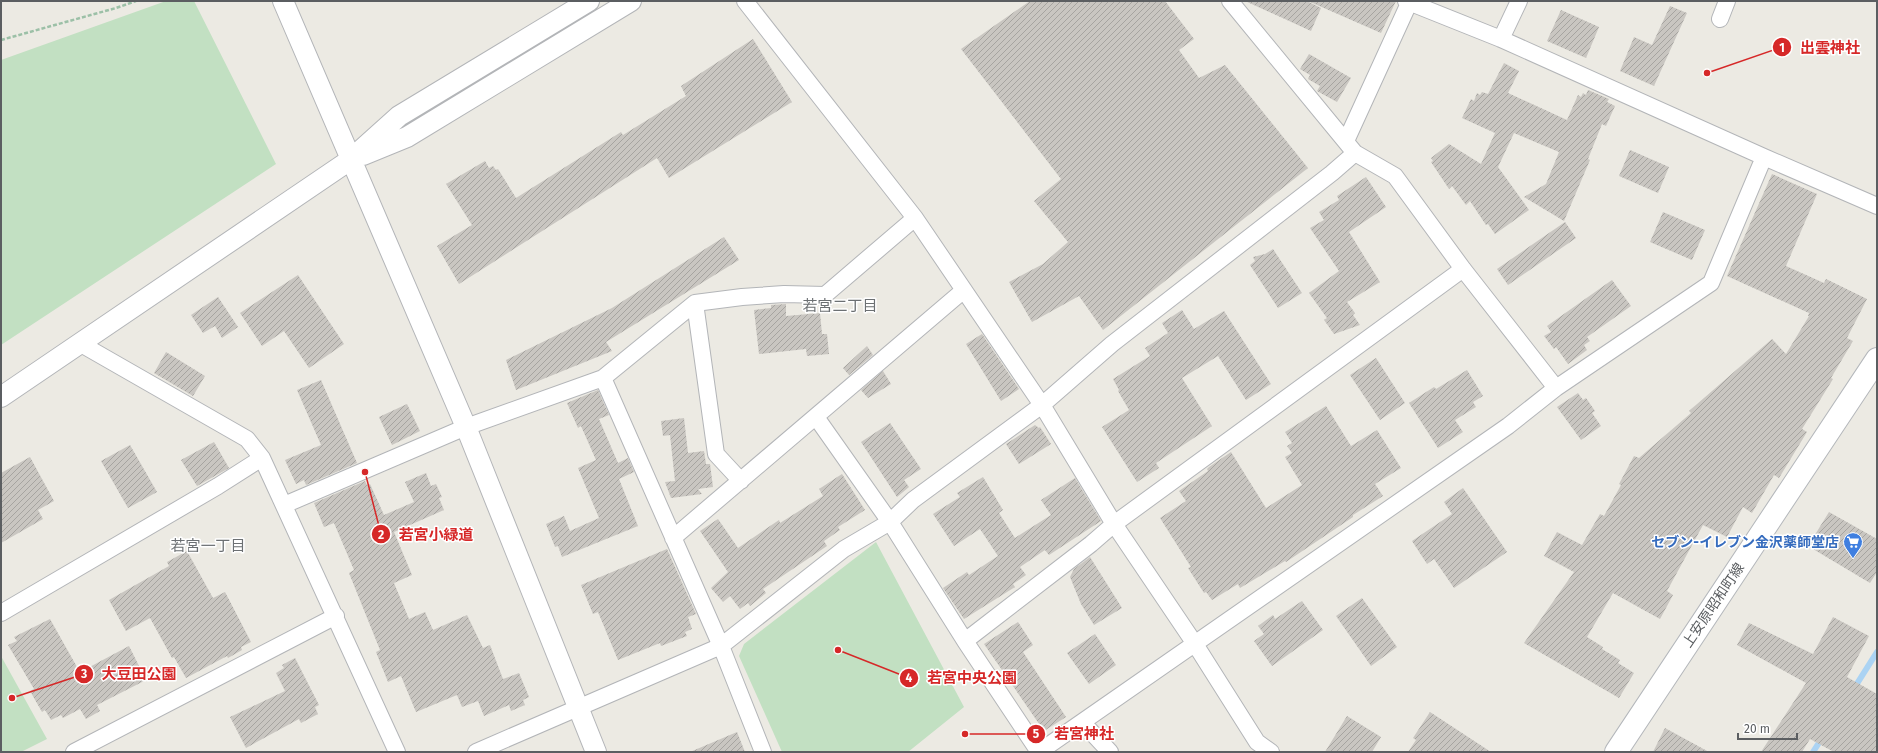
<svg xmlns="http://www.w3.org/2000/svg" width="1878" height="753" font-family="'Fira Sans','Noto Sans JP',sans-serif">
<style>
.green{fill:#c2e0c2}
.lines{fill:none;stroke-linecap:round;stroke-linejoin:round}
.stream{stroke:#abd3f3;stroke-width:6}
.building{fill:url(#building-hatch)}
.minor-casing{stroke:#b3b5b8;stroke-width:18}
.tertiary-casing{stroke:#b3b5b8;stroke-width:22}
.secondary-casing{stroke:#b4b7bb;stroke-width:24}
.path{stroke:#9cc0a7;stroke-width:2.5;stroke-dasharray:4 2;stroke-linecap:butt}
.minor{stroke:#fff;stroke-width:16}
.tertiary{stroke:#fff;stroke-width:20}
.secondary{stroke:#fff;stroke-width:22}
.labels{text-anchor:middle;stroke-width:3;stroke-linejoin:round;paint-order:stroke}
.shop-label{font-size:14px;font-weight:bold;fill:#366cbe;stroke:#fff;text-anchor:end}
.street-label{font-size:14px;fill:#5b5e61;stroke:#fff}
.neighbourhood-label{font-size:15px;fill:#6c7073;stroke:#fff}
.leader{fill:none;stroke:#d62828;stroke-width:1.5}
.callout-dot{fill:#d62828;stroke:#fff;stroke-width:1.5}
.mark-label{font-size:12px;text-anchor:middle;font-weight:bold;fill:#fff}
.callout-label{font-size:15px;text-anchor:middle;font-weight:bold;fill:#d62828;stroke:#fff;stroke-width:3;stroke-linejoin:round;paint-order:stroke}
</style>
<defs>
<pattern id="building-hatch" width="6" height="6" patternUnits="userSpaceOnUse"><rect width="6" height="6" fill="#c9c6c1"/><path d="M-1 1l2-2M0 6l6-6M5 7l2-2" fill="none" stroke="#a6a4a0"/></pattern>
</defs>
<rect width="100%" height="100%" fill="#eceae3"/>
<path class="green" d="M 166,1 L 194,1 L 276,164 L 1,345 L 1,60 Z
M 876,542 L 964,707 L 908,752 L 782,752 L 739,656 L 744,644 Z
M 1,656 L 47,739 L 21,752 L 1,752 Z"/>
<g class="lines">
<path class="stream" d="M 1853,690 L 1877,652
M 1813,752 L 1822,738"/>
</g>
<path class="building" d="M 1030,1 L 1165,1 L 1194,39 L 1179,50 L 1199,78 L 1225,65 L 1308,168 L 1103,330 L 1079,296 L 1032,322 L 1009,282 L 1043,264 L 1068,242 L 1034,201 L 1061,179 L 961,49 Z
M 1245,1 L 1307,1 L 1321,8 L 1311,31 Z
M 1308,1 L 1396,1 L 1381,33 Z
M 1670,6 L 1687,13 L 1654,86 L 1620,71 L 1634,37 L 1652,45 Z
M 1561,10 L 1599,27 L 1586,58 L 1547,41 Z
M 753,39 L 792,102 L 669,178 L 657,158 L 459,284 L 437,246 L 472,225 L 446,184 L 485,161 L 489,168 L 493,166 L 496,170 L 498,169 L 516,198 L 621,132 L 623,135 L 686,96 L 681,86 Z
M 1309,54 L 1351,78 L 1337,102 L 1317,91 L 1320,86 L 1308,79 L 1310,75 L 1300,69 Z
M 1504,63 L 1519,71 L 1508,93 L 1567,120 L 1578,95 L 1581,97 L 1583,93 L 1586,95 L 1588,90 L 1609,99 L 1607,102 L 1615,106 L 1606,126 L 1602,124 L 1588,159 L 1590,160 L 1564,221 L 1524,197 L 1546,184 L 1559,152 L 1514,133 L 1498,167 L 1529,210 L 1495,234 L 1488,224 L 1486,225 L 1470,201 L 1466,205 L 1452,186 L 1449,189 L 1431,162 L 1433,161 L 1431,158 L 1449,144 L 1481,164 L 1495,133 L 1462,118 L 1471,99 L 1474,101 L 1477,93 L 1480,95 L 1482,92 L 1488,94 Z
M 1630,150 L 1669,167 L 1658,193 L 1619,176 Z
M 1772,174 L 1817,194 L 1786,266 L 1824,283 L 1826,279 L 1867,299 L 1847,338 L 1853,341 L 1831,378 L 1833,379 L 1802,429 L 1807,432 L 1779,478 L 1774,475 L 1752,513 L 1743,507 L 1727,537 L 1703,525 L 1667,591 L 1673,595 L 1660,619 L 1613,593 L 1587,637 L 1603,647 L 1602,649 L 1620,660 L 1618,663 L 1634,673 L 1619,698 L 1524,643 L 1574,572 L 1544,556 L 1557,532 L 1582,545 L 1600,514 L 1604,516 L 1621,485 L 1619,484 L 1634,456 L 1639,458 L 1691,413 L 1689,411 L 1772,339 L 1786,354 L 1809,316 L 1808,316 L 1809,313 L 1727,276 Z
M 1366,177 L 1386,207 L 1349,232 L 1380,282 L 1347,302 L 1355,313 L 1353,315 L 1360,325 L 1334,334 L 1324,320 L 1327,318 L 1309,293 L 1339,271 L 1310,228 L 1324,220 L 1319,212 L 1339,200 L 1337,196 Z
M 1663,212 L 1705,230 L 1692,260 L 1650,242 Z
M 1565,222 L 1576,238 L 1508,285 L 1497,269 Z
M 724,237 L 739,260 L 606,342 L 612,351 L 516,390 L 506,360 L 612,308 Z
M 1273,249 L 1302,293 L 1278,308 L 1250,265 L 1255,261 L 1253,257 L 1265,254 Z
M 298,275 L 344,344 L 309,368 L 284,331 L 262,346 L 240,313 Z
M 1612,280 L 1631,306 L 1587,337 L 1590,341 L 1584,345 L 1587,350 L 1568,364 L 1556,347 L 1554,349 L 1544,336 L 1551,332 L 1547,326 Z
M 218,297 L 238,327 L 222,338 L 215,326 L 203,333 L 191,315 Z
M 786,304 L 786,316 L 820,313 L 822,334 L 827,334 L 829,354 L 807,356 L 806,349 L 759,354 L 754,310 L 771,308 L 771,305 Z
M 1182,310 L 1194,329 L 1224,311 L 1271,384 L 1246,400 L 1218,356 L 1182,378 L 1212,426 L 1156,463 L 1159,468 L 1137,482 L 1102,427 L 1129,410 L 1118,391 L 1119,390 L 1113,379 L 1150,356 L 1145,348 L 1168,333 L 1162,323 Z
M 982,334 L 1019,389 L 1001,401 L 966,344 Z
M 867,346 L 873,355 L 849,375 L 843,368 Z
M 166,352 L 205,376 L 193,396 L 154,373 Z
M 1376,358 L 1405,403 L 1380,420 L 1350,375 Z
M 1467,370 L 1483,396 L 1473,402 L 1476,407 L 1455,420 L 1463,432 L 1438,448 L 1409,403 L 1434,387 L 1436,389 Z
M 883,371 L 891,384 L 868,398 L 861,390 Z
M 321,380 L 357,463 L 306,485 L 304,480 L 296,484 L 285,460 L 321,445 L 297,390 Z
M 598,390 L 609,415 L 599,419 L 618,463 L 628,458 L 634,472 L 619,479 L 638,526 L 562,557 L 558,546 L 555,547 L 546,524 L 564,516 L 570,531 L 599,518 L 578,468 L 596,460 L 581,426 L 578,428 L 567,403 Z
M 1578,393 L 1583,400 L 1586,398 L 1595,411 L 1592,413 L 1601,426 L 1581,440 L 1557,407 Z
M 407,404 L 420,431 L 392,445 L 379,417 Z
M 1326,406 L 1351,446 L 1377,430 L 1401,468 L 1375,484 L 1383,496 L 1353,515 L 1353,517 L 1286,562 L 1285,561 L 1240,588 L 1238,584 L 1212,600 L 1206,592 L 1204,593 L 1188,568 L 1191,567 L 1160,518 L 1186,501 L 1179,491 L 1208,471 L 1207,469 L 1209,467 L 1231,452 L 1266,508 L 1302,485 L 1285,457 L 1292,453 L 1287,446 L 1292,443 L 1285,432 Z
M 684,418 L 688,453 L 704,451 L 706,464 L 710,464 L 713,487 L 698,489 L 702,494 L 671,498 L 665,482 L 675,481 L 670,435 L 663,436 L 661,421 Z
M 890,423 L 921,469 L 904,480 L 909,487 L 897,497 L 861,442 Z
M 1035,425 L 1039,428 L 1040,427 L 1051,444 L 1019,464 L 1006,444 Z
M 214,442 L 229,468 L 197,486 L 181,460 Z
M 130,445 L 157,492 L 128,508 L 101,461 Z
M 30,457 L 54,501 L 38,510 L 43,519 L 1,543 L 1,473 Z
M 426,473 L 431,486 L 436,484 L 442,497 L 439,498 L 444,510 L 394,532 L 412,575 L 394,583 L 409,619 L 425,612 L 433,630 L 467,615 L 483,648 L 490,645 L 503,679 L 519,673 L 529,697 L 523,700 L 525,705 L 511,711 L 509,705 L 484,716 L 478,701 L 462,707 L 457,695 L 416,712 L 401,676 L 388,682 L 376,652 L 380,650 L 349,573 L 354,570 L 334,523 L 324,527 L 314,503 L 365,481 L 367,485 L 370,484 L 384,515 L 414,502 L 405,482 Z
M 842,474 L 865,510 L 838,527 L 840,530 L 824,541 L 827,546 L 763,589 L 766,593 L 750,606 L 748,603 L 740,609 L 730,596 L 723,602 L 711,588 L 728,572 L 700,531 L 718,519 L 738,548 L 779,520 L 780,523 L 823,496 L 819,489 Z
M 983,477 L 1003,510 L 999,513 L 1015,538 L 1051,515 L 1041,500 L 1075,478 L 1101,521 L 1049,555 L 1045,550 L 1020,567 L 1026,575 L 1013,584 L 1015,587 L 964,619 L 943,588 L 967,572 L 969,575 L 998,556 L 980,529 L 954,546 L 933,514 L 960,497 L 957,493 Z
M 1463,488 L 1507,552 L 1454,588 L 1434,559 L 1427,564 L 1412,541 L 1452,514 L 1444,502 Z
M 1829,512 L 1877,539 L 1877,572 L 1870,583 L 1808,546 Z
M 667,549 L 696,614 L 688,617 L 692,629 L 685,632 L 687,636 L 661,646 L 660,643 L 618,660 L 598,612 L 593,614 L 581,585 Z
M 187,551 L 213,598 L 225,592 L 251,642 L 241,647 L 242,650 L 228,658 L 227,656 L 186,678 L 174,657 L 172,658 L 150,618 L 126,631 L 109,600 L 169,566 L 167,562 Z
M 1090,557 L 1122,608 L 1094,625 L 1081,604 L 1070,577 L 1074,569 Z
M 1362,598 L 1397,647 L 1371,666 L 1336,616 Z
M 1302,601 L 1323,630 L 1272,666 L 1254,641 L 1264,634 L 1258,626 L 1273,615 L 1275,619 Z
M 1833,617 L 1869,636 L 1847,677 L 1877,694 L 1877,752 L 1834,752 L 1810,739 L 1802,752 L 1761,752 L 1806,683 L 1737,645 L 1749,623 L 1813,654 Z
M 50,619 L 77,667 L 81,665 L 84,670 L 129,646 L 146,680 L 97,705 L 100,711 L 86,719 L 80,709 L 63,718 L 61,715 L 51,720 L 45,710 L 42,712 L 30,691 L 34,689 L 8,645 L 17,641 L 14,637 Z
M 1018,622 L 1033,645 L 1023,652 L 1066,717 L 1044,731 L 984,644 Z
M 1095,634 L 1116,665 L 1089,684 L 1067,653 Z
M 295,658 L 319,705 L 315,707 L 318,714 L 301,723 L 299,719 L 246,748 L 230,717 L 285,691 L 276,673 L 284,668 L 282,665 Z
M 1430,712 L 1491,752 L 1408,752 L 1416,740 L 1413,738 Z
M 1347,716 L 1381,737 L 1372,752 L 1325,752 Z
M 1665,728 L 1709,752 L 1653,752 Z
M 737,732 L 745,752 L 690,752 Z"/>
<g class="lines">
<defs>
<path id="minor" d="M 745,1 L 915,218 L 1042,405 L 1114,524 L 1195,644 L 1257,742 L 1271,752
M 1230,1 L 1355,153 L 1395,176 L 1463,269 L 1556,388
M 1406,1 L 1501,39 L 1764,157 L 1877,206
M 1720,19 L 1727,1
M 1501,39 L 1519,1
M 1346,141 L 1410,1
M 695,303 L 716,454 L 741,481
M 603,378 L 721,646 L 844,549 L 890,522 L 913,500 L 1042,405 L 1112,344 L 1332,173 L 1355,153
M 816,417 L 890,522 L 965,641 L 1039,752
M 262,458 L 397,752
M 284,505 L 466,427 L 603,378 L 695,303 L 742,297 L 784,294 L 825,295 L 915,218
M 673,538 L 964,290
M 1,613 L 218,486 L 262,458 L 247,439 L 81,344
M 965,641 L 1091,544 L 1114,524 L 1463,269
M 1082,722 L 1110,752
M 74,752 L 336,616
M 476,752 L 721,646 L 763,752
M 1039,752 L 1508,426 L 1556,388 L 1711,283 L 1764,157"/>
<path id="tertiary" d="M 283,1 L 466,427 L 596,752
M 363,155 L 407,137 L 631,1
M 1,397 L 350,160 L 399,116 L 589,1"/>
<path id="secondary" d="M 1616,752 L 1877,359"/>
</defs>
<use href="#minor" class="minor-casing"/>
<use href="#tertiary" class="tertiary-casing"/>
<use href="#secondary" class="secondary-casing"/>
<path class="path" d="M 1,40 L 116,8 L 136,1"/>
<use href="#minor" class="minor"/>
<use href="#tertiary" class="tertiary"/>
<use href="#secondary" class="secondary"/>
</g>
<defs>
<symbol id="supermarket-pin" viewBox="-11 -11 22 30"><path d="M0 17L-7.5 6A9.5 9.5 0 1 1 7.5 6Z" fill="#3f7fe0" stroke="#fff"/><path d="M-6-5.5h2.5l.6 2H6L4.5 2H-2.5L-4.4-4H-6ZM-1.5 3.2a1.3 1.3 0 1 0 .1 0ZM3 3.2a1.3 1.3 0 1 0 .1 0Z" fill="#fff"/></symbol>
</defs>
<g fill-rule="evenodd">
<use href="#supermarket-pin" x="1842" y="531" width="22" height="30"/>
</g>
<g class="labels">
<g class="shop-label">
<text x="1839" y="547">セブン-イレブン金沢薬師堂店</text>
</g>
<g class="street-label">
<text transform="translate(1713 605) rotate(-56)" y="5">上安原昭和町線</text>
</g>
<g class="neighbourhood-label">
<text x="840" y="311">若宮二丁目</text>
<text x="208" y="551">若宮一丁目</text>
</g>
</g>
<path class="leader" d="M1707 73L1782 47M365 472L381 534M12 698L84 674M838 650L909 678M965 734L1036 734"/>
<g class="callout-dot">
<circle cx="1707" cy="73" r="4"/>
<circle cx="365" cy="472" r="4"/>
<circle cx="12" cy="698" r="4"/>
<circle cx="838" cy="650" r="4"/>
<circle cx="965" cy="734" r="4"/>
<circle cx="1782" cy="47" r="10"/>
<circle cx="381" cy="534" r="10"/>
<circle cx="84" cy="674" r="10"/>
<circle cx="909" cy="678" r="10"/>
<circle cx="1036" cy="734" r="10"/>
</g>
<g class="mark-label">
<text x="1782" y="52">1</text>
<text x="381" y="539">2</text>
<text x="84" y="678">3</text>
<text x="909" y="682">4</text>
<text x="1036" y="738">5</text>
</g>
<g class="callout-label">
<text x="1830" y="53">出雲神社</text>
<text x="436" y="540">若宮小緑道</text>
<text x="139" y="679">大豆田公園</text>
<text x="972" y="683">若宮中央公園</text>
<text x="1084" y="739">若宮神社</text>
</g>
<rect width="1878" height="753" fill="none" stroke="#5b5e61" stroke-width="4"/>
<path d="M1738 733v6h59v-6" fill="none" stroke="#5b5e61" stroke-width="2"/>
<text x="1744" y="733" font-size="12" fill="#5b5e61" stroke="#ffffff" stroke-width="3" paint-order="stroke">20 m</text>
</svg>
